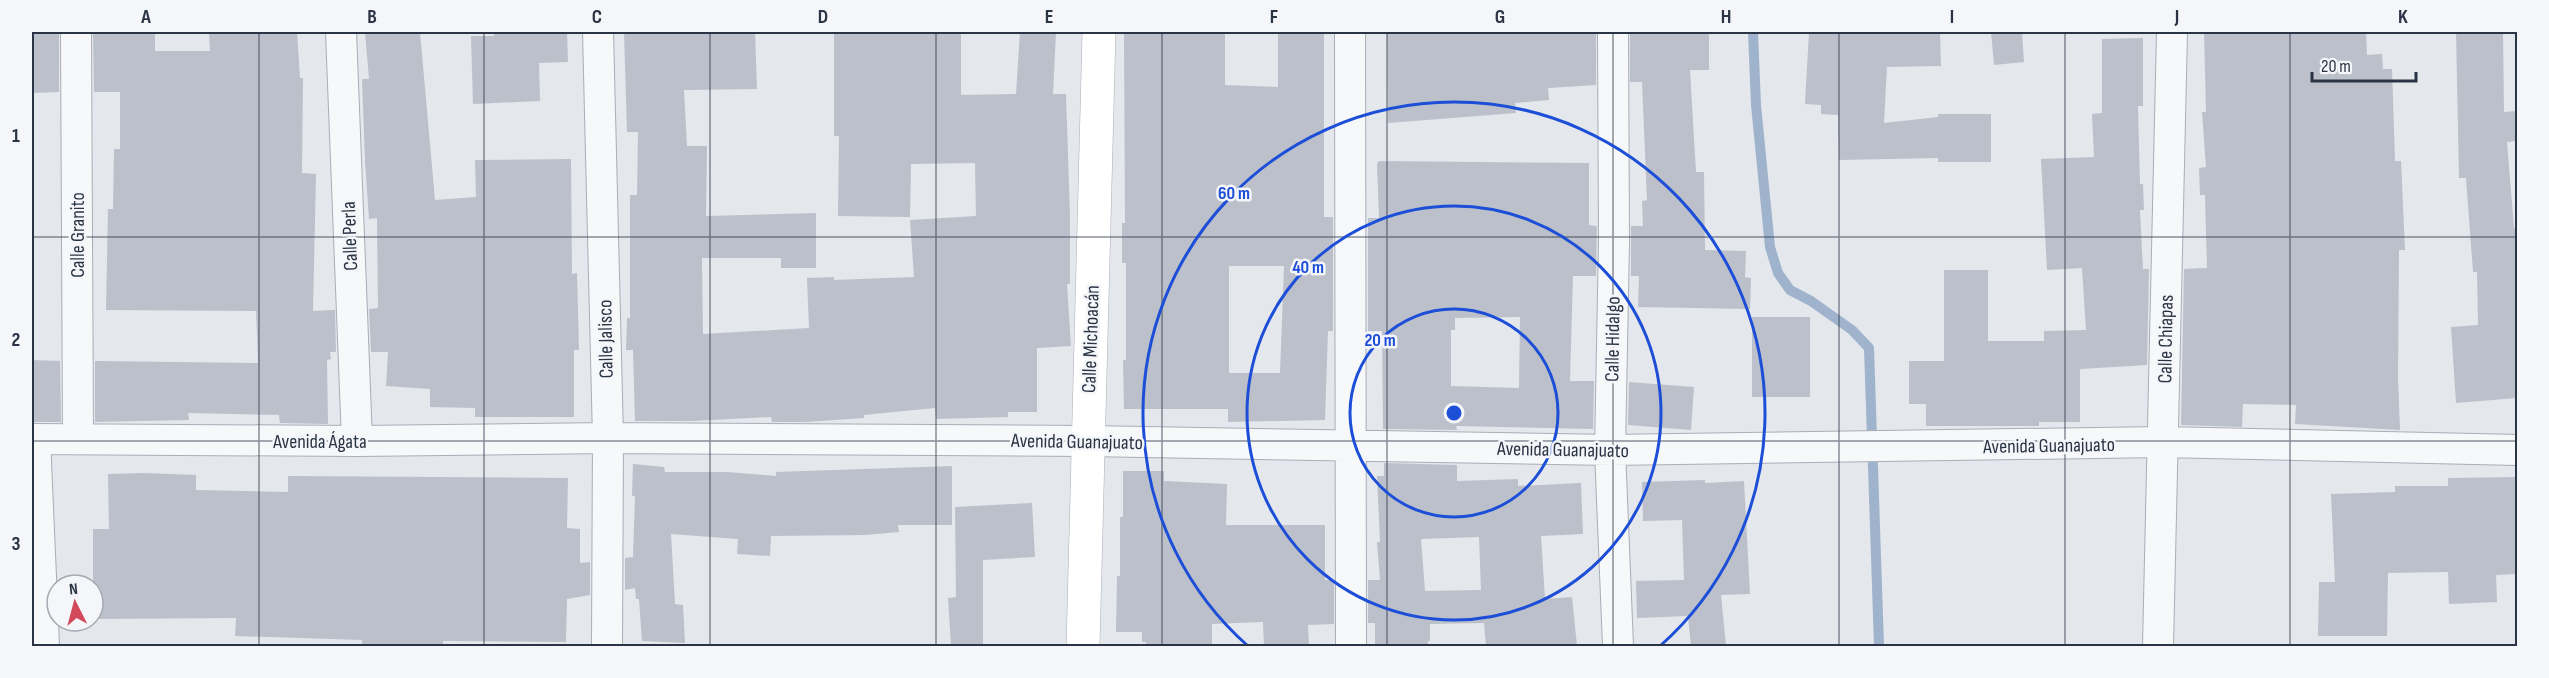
<svg xmlns="http://www.w3.org/2000/svg" width="2549" height="678" font-family="'Sofia Sans Condensed',sans-serif">
<style>
.lines{fill:none;stroke-linecap:round;stroke-linejoin:round}
.stream{stroke:#9fb4cc;stroke-width:10}
.building{fill:#bbc0ca;fill-rule:evenodd}
.street-casing{stroke:#a9aeb7;stroke-width:32}
.secondary-casing{stroke:#a9aeb7;stroke-width:34}
.street{stroke:#f7f8fa;stroke-width:30}
.secondary{stroke:#fff;stroke-width:33}
.grid{fill:none;stroke:#2b3445;stroke-width:1.5;stroke-opacity:0.55}
.ring{fill:none;stroke:#1d4ed8;stroke-width:3}
.labels{text-anchor:middle;stroke-width:5;stroke-linejoin:round;paint-order:stroke}
.street-label{font-size:20px;fill:#2b3445;stroke:#f4f6f9}
.centre{fill:#1d4ed8;stroke:#f4f6f9;stroke-width:3}
.ring-label{font-size:18px;text-anchor:middle;font-weight:bold;fill:#1d4ed8;stroke:#f4f6f9;stroke-width:5;stroke-linejoin:round;paint-order:stroke}
.neatline{fill:none;stroke:#2b3445;stroke-width:2}
.grid-label{font-size:20px;text-anchor:middle;font-weight:bold;fill:#2b3445}
</style>
<rect width="100%" height="100%" fill="#e4e7ec"/>
<g class="lines">
<path class="stream" d="M 1753,32 L 1756,105 L 1770,247 L 1778,273 L 1790,290 L 1811,301 L 1852,330 L 1869,348 L 1879,646"/>
</g>
<path class="building" d="M 32,32 L 59,32 L 59,92 L 32,93 Z
M 93,32 L 155,32 L 155,51 L 210,51 L 209,32 L 297,32 L 300,78 L 303,78 L 302,173 L 316,174 L 313,311 L 335,310 L 336,352 L 330,352 L 331,359 L 327,360 L 328,424 L 280,423 L 279,415 L 188,413 L 189,420 L 95,422 L 95,361 L 258,363 L 256,311 L 106,310 L 108,209 L 113,209 L 114,149 L 120,149 L 120,92 L 94,92 Z
M 365,32 L 420,32 L 435,200 L 476,197 L 475,160 L 571,159 L 572,274 L 577,273 L 579,350 L 574,350 L 574,417 L 475,417 L 475,408 L 430,407 L 430,389 L 386,386 L 388,352 L 371,352 L 369,309 L 378,308 L 377,218 L 369,219 L 365,161 L 362,79 L 369,79 Z
M 494,32 L 567,32 L 568,62 L 539,63 L 540,101 L 473,104 L 471,36 L 494,36 Z
M 624,32 L 755,32 L 757,89 L 684,90 L 687,146 L 707,146 L 706,216 L 816,213 L 816,268 L 781,268 L 781,258 L 702,258 L 703,334 L 809,328 L 807,278 L 834,277 L 834,280 L 914,277 L 910,220 L 976,216 L 975,163 L 911,164 L 910,217 L 838,216 L 839,136 L 834,136 L 834,32 L 961,32 L 961,95 L 1016,94 L 1020,32 L 1056,32 L 1053,94 L 1066,94 L 1070,215 L 1070,284 L 1067,284 L 1071,346 L 1037,348 L 1037,412 L 1008,412 L 1008,417 L 936,419 L 935,408 L 864,415 L 864,418 L 806,422 L 772,422 L 771,417 L 692,421 L 635,421 L 633,350 L 626,350 L 627,318 L 630,318 L 630,195 L 637,195 L 638,132 L 627,132 Z
M 1124,32 L 1225,32 L 1225,85 L 1278,87 L 1278,32 L 1324,32 L 1324,217 L 1333,217 L 1333,331 L 1328,331 L 1325,420 L 1228,422 L 1228,409 L 1124,409 L 1123,360 L 1126,360 L 1126,263 L 1122,263 L 1122,223 L 1125,223 ZM 1229,266 L 1284,266 L 1280,373 L 1229,373 Z
M 1387,32 L 1596,32 L 1596,85 L 1548,88 L 1549,100 L 1515,103 L 1516,113 L 1388,123 Z
M 1630,32 L 1709,32 L 1709,70 L 1690,70 L 1696,172 L 1704,172 L 1705,250 L 1746,251 L 1745,277 L 1751,278 L 1750,309 L 1638,307 L 1639,276 L 1631,276 L 1631,226 L 1643,226 L 1642,201 L 1647,200 L 1642,82 L 1630,82 Z
M 1809,32 L 1940,32 L 1941,66 L 1887,67 L 1884,123 L 1938,117 L 1938,114 L 1991,114 L 1991,162 L 1938,162 L 1938,158 L 1839,160 L 1838,115 L 1821,114 L 1821,105 L 1805,104 Z
M 1991,32 L 2022,32 L 2024,62 L 1994,65 Z
M 2204,32 L 2366,32 L 2367,55 L 2382,54 L 2383,69 L 2392,69 L 2395,161 L 2401,161 L 2405,250 L 2399,250 L 2398,377 L 2400,430 L 2295,424 L 2296,405 L 2243,404 L 2242,427 L 2181,425 L 2184,269 L 2207,268 L 2205,195 L 2200,195 L 2199,168 L 2206,167 L 2202,112 L 2206,112 Z
M 2456,32 L 2503,32 L 2504,112 L 2517,111 L 2517,141 L 2507,142 L 2514,228 L 2517,228 L 2517,398 L 2456,403 L 2451,327 L 2478,325 L 2477,272 L 2473,272 L 2466,178 L 2459,178 Z
M 2143,38 L 2143,106 L 2138,106 L 2140,184 L 2143,184 L 2144,210 L 2140,210 L 2143,269 L 2149,269 L 2147,365 L 2080,369 L 2080,422 L 2039,422 L 2039,426 L 1926,426 L 1926,404 L 1909,404 L 1909,361 L 1944,361 L 1944,270 L 1988,270 L 1988,341 L 2044,341 L 2044,331 L 2086,330 L 2082,268 L 2047,270 L 2041,159 L 2094,157 L 2092,114 L 2102,113 L 2102,39 Z
M 1379,161 L 1589,163 L 1589,225 L 1597,226 L 1596,276 L 1573,276 L 1570,381 L 1594,381 L 1593,429 L 1456,426 L 1457,430 L 1383,429 L 1382,331 L 1368,331 L 1368,218 L 1379,218 L 1377,164 ZM 1520,317 L 1519,388 L 1451,386 L 1451,330 L 1455,330 L 1455,318 Z
M 1752,317 L 1810,317 L 1810,397 L 1752,397 Z
M 32,360 L 60,361 L 61,422 L 32,422 Z
M 1629,382 L 1694,387 L 1691,430 L 1628,425 Z
M 1384,463 L 1457,465 L 1457,481 L 1518,479 L 1518,486 L 1581,483 L 1583,534 L 1541,536 L 1545,599 L 1572,597 L 1577,646 L 1486,646 L 1484,623 L 1430,624 L 1430,641 L 1428,641 L 1428,646 L 1375,646 L 1375,623 L 1368,623 L 1368,580 L 1380,580 L 1377,542 L 1380,542 L 1377,476 L 1384,476 ZM 1479,537 L 1481,590 L 1425,591 L 1421,539 Z
M 633,464 L 664,467 L 665,472 L 727,472 L 776,476 L 776,472 L 952,466 L 952,525 L 898,525 L 899,532 L 866,535 L 771,536 L 770,556 L 737,554 L 738,539 L 671,534 L 675,604 L 683,605 L 685,643 L 642,641 L 639,599 L 636,599 L 635,588 L 625,590 L 625,558 L 633,557 L 635,496 L 632,496 Z
M 1123,471 L 1164,471 L 1164,481 L 1227,484 L 1226,525 L 1325,525 L 1325,580 L 1334,580 L 1334,624 L 1308,625 L 1309,646 L 1264,646 L 1263,622 L 1212,624 L 1212,646 L 1146,646 L 1146,642 L 1142,642 L 1142,632 L 1116,632 L 1117,576 L 1120,576 L 1120,517 L 1123,517 Z
M 143,473 L 196,475 L 196,490 L 288,492 L 288,476 L 568,478 L 567,528 L 580,529 L 580,563 L 590,562 L 590,595 L 567,599 L 566,642 L 443,641 L 443,646 L 362,646 L 362,640 L 235,636 L 236,618 L 93,619 L 93,529 L 109,529 L 108,474 Z
M 2517,477 L 2517,574 L 2496,575 L 2497,602 L 2449,604 L 2448,572 L 2388,573 L 2387,636 L 2318,636 L 2319,582 L 2335,582 L 2331,494 L 2395,492 L 2395,486 L 2448,486 L 2448,478 Z
M 1705,480 L 1705,483 L 1744,481 L 1750,594 L 1721,595 L 1726,646 L 1691,646 L 1688,616 L 1637,618 L 1636,581 L 1684,580 L 1682,520 L 1643,521 L 1642,482 Z
M 1032,503 L 1035,557 L 983,560 L 983,646 L 951,646 L 948,598 L 956,597 L 955,507 Z"/>
<g class="lines">
<defs>
<path id="street" d="M 76,32 L 78,439
M 341,32 L 357,441
M 598,32 L 608,438 L 607,646
M 1350,32 L 1351,646
M 1613,32 L 1614,242 L 1610,450 L 1618,646
M 32,439 L 357,441 L 608,438 L 1087,441 L 1610,450 L 2162,442 L 2518,450
M 35,439 L 44,646
M 2158,646 L 2172,32"/>
<path id="secondary" d="M 1083,646 L 1099,32"/>
</defs>
<use href="#street" class="street-casing"/>
<use href="#secondary" class="secondary-casing"/>
<use href="#street" class="street"/>
<use href="#secondary" class="secondary"/>
</g>
<path class="grid" d="M 259,32 L 259,646M 484,32 L 484,646M 710,32 L 710,646M 936,32 L 936,646M 1162,32 L 1162,646M 1387,32 L 1387,646M 1613,32 L 1613,646M 1839,32 L 1839,646M 2065,32 L 2065,646M 2290,32 L 2290,646M 32,237 L 2518,237M 32,441 L 2518,441"/>
<g class="ring">
<circle cx="1454" cy="413" r="104"/>
<circle cx="1454" cy="413" r="207"/>
<path d="M1248 646A311 311 0 1 1 1660 646"/>
</g>
<g class="labels">
<g class="street-label">
<text transform="translate(77 235) rotate(-90)" y="7">Calle Granito</text>
<text transform="translate(349 236) rotate(-92)" y="7">Calle Perla</text>
<text transform="translate(605 339) rotate(-91)" y="7">Calle Jalisco</text>
<text transform="translate(1090 339) rotate(-88)" y="7">Calle Michoacán</text>
<text transform="translate(1612 339) rotate(-89)" y="7">Calle Hidalgo</text>
<text transform="translate(2165 339) rotate(-89)" y="7">Calle Chiapas</text>
<text x="320" y="448">Avenida Ágata</text>
<text transform="translate(1077 441) rotate(1)" y="7">Avenida Guanajuato</text>
<text transform="translate(2049 445) rotate(-1)" y="7">Avenida Guanajuato</text>
<text transform="translate(1563 449) rotate(1)" y="7">Avenida Guanajuato</text>
</g>
</g>
<circle cx="1454" cy="413" r="9" class="centre"/>
<g class="ring-label">
<text x="1234" y="199">60 m</text>
<text x="1308" y="273">40 m</text>
<text x="1380" y="346">20 m</text>
</g>
<rect width="2549" height="678" fill="none" stroke="#f4f6f9" stroke-width="66"/>
<g transform="translate(75 603) rotate(354)"><circle r="28" fill="#f4f6f9" stroke="#a4a8b1" stroke-width="1.5"/>
<path d="M0-4.5L10 22L0 15L-10 22Z" fill="#d1495b"/>
<text y="-9" font-size="16" font-weight="bold" text-anchor="middle" fill="#2b3445">N</text>
</g>
<path d="M2312 72v9h104v-9" fill="none" stroke="#2b3445" stroke-width="3"/>
<text x="2321" y="72" font-size="18" fill="#2b3445" stroke="#f4f6f9" stroke-width="4.5" paint-order="stroke">20 m</text>
<rect x="33" y="33" width="2483" height="612" class="neatline"/>
<g class="grid-label">
<text x="146" y="23">A</text>
<text x="372" y="23">B</text>
<text x="597" y="23">C</text>
<text x="823" y="23">D</text>
<text x="1049" y="23">E</text>
<text x="1274" y="23">F</text>
<text x="1500" y="23">G</text>
<text x="1726" y="23">H</text>
<text x="1952" y="23">I</text>
<text x="2177" y="23">J</text>
<text x="2403" y="23">K</text>
<text x="16" y="142">1</text>
<text x="16" y="346">2</text>
<text x="16" y="550">3</text>
</g>
</svg>
